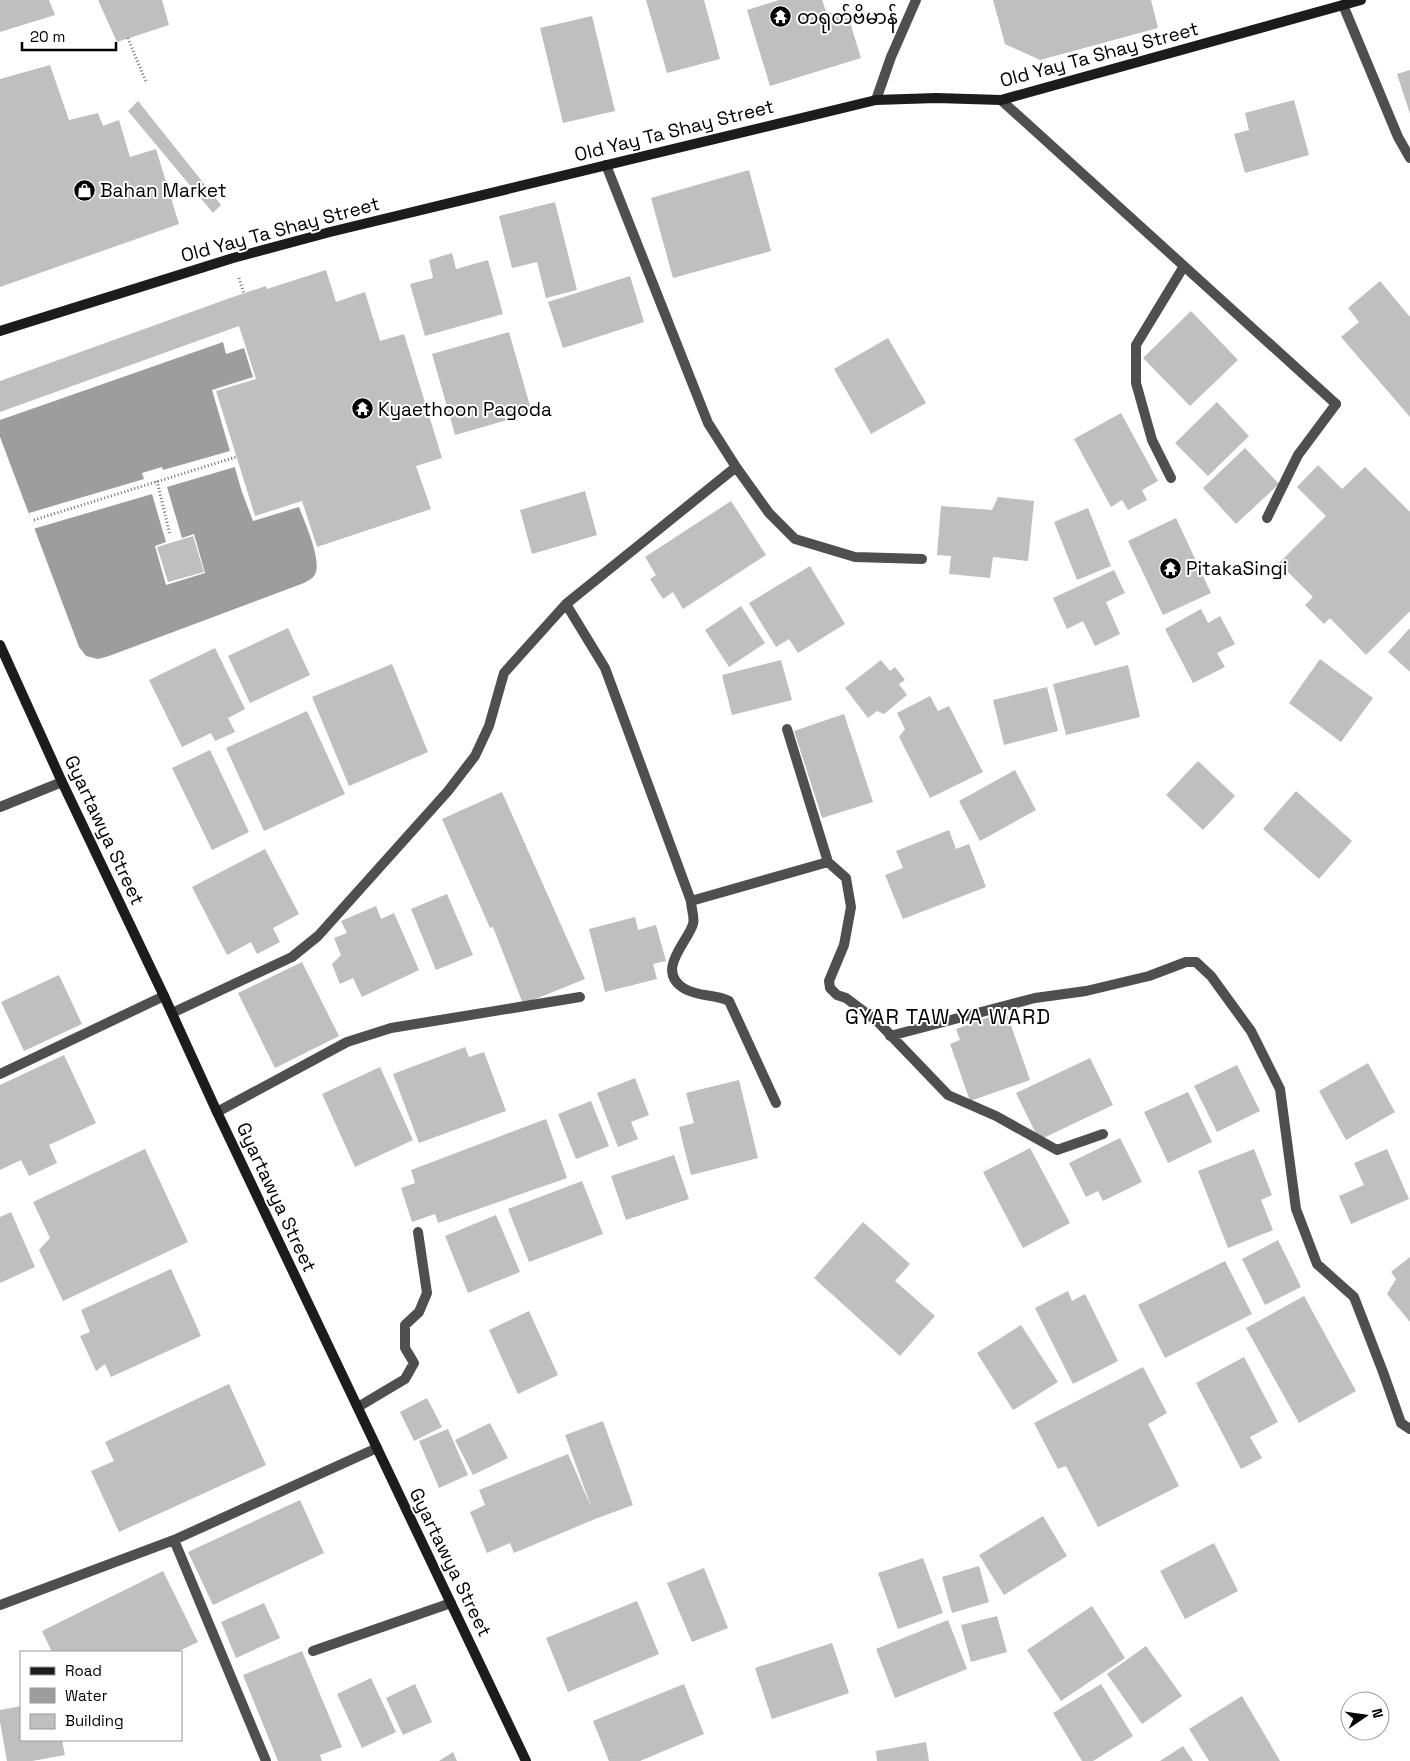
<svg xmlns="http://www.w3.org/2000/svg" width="1410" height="1761" font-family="'Space Grotesk','Noto Sans Myanmar',sans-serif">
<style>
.water{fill:#9d9d9d}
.pier{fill:#fff}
.building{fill:#bfbfbf}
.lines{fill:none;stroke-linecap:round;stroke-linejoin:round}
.path{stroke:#717171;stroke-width:3;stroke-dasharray:1 2.5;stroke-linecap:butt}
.lane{stroke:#4f4f4f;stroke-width:10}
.street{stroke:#4f4f4f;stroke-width:10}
.secondary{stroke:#1c1c1c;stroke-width:10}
.labels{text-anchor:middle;stroke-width:4;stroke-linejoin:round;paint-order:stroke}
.poi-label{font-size:19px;fill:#000;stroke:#fff;text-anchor:start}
.street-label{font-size:19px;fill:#000;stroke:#fff}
.quarter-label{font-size:21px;letter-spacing:1px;fill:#000;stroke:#fff}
</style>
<rect width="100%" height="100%" fill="#fff"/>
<path class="water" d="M 223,342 L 226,354 L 244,348 L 253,377 L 212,390 L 242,492 L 253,521 L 299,507 C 304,521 324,563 314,576 C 312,579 307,581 304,583 L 109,656 L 98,659 L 86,656 L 79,647 L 0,437 L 0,420 Z"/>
<path class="pier" d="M 230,451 L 235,467 L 167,487 L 182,538 L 194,534 L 205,573 L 166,585 L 155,546 L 166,542 L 152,494 L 33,529 L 29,513 L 144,479 L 142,473 L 162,467 L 163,470 Z"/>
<path class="building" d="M 0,0 L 49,0 L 55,15 L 0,32 Z
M 98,0 L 162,0 L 169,25 L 117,42 Z
M 646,0 L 704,0 L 720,59 L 667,73 Z
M 779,0 L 822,0 L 826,11 L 849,19 L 861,58 L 770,86 L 747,10 Z
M 993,0 L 1151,0 L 1158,28 L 1040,60 L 1005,44 Z
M 592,16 L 615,111 L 563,123 L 540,28 Z
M 50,65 L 69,120 L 98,113 L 103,126 L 119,120 L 130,157 L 156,149 L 179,224 L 0,287 L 0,79 Z
M 1410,70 L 1410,114 L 1397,74 Z
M 1294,100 L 1309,155 L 1245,173 L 1234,134 L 1249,130 L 1245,113 Z
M 138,101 L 221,205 L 213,213 L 128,111 Z
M 749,170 L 771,251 L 673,278 L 651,198 Z
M 555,202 L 577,290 L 546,298 L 537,262 L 512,268 L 499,216 Z
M 452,253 L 456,269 L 488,260 L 503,314 L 425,336 L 410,284 L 433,278 L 429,260 Z
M 326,270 L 336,302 L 365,292 L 380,341 L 404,334 L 442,458 L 416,466 L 431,509 L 317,547 L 302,501 L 255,516 L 216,391 L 256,379 L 239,326 L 0,412 L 0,381 L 230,298 L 266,286 L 267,289 Z
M 630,276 L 644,322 L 563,348 L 548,302 Z
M 1380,281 L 1410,317 L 1410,417 L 1341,337 L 1359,322 L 1348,308 Z
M 1191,311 L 1238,360 L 1190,406 L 1143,358 Z
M 509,332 L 532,413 L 455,435 L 432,354 Z
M 888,338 L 926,403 L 871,434 L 834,369 Z
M 1217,402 L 1249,436 L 1208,476 L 1175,443 Z
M 1121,413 L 1158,481 L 1142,490 L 1147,500 L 1128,510 L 1122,500 L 1111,507 L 1074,439 Z
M 1245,448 L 1279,484 L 1236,524 L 1203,488 Z
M 1318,465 L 1342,489 L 1365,467 L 1410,512 L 1410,611 L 1366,655 L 1330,618 L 1324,624 L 1305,605 L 1313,597 L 1279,563 L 1326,516 L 1297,487 Z
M 585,491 L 597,535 L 532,554 L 520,510 Z
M 998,497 L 1034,501 L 1028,561 L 993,557 L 990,578 L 949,574 L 951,556 L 937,555 L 941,506 L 992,510 Z
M 731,501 L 766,555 L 683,609 L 673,592 L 663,599 L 650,579 L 656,575 L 645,557 Z
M 1088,508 L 1111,566 L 1077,580 L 1054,522 Z
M 1176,518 L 1211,593 L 1163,615 L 1128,541 Z
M 193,536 L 204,572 L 168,582 L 157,547 Z
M 810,566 L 845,624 L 798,653 L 789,639 L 776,647 L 749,603 Z
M 1114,570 L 1125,593 L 1106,602 L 1120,634 L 1095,646 L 1083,621 L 1067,629 L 1053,598 Z
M 741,606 L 765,643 L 729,667 L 705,630 Z
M 1201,609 L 1208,623 L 1220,616 L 1235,644 L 1217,653 L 1225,667 L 1193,683 L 1165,629 Z
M 288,628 L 310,675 L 250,703 L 228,656 Z
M 1410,628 L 1410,672 L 1388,652 Z
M 215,648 L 245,709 L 228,718 L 235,732 L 215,741 L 211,733 L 182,747 L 149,680 Z
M 1320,659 L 1373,698 L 1341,742 L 1289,703 Z
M 781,660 L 792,700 L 732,715 L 722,675 Z
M 881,660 L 890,671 L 895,667 L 905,680 L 899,684 L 907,695 L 884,714 L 877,711 L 868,718 L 845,688 Z
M 392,664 L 428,752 L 349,786 L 312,697 Z
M 1128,665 L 1140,717 L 1066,735 L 1053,684 Z
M 1047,687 L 1058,731 L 1004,745 L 993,700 Z
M 930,696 L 938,711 L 949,706 L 983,772 L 930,798 L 899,737 L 905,729 L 897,713 Z
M 307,711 L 345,794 L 264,831 L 226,748 Z
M 844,714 L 873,802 L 822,818 L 794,731 Z
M 210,750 L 249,832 L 212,850 L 172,768 Z
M 1198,761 L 1235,796 L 1203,830 L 1166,795 Z
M 1015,770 L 1036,810 L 980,841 L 959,801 Z
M 1296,791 L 1352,841 L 1319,879 L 1263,829 Z
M 502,792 L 585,979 L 523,1004 L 493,927 L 490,928 L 442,819 Z
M 949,830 L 956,849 L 969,844 L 986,887 L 903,919 L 885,875 L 903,868 L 896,851 Z
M 265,849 L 299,914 L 273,928 L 280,942 L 257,954 L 251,942 L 227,955 L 192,887 Z
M 447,894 L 473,955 L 436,970 L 411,909 Z
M 376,906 L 381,919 L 394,913 L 419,970 L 362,997 L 353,978 L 340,984 L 332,964 L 341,955 L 334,938 L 347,933 L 341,921 Z
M 635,917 L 638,930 L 656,925 L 666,961 L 653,964 L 657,979 L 605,992 L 589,929 Z
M 302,962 L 339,1036 L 275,1068 L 238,993 Z
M 59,975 L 82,1024 L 24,1051 L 1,1002 Z
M 1006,1011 L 1030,1080 L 970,1101 L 950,1044 L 960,1040 L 956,1029 Z
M 465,1047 L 469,1057 L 484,1052 L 506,1111 L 419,1143 L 393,1074 Z
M 64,1055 L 96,1123 L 49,1145 L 57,1163 L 29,1176 L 21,1160 L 0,1170 L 0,1085 Z
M 1090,1058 L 1113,1105 L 1039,1140 L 1016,1093 Z
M 1368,1063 L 1395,1112 L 1346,1140 L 1319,1091 Z
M 1237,1065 L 1260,1111 L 1217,1132 L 1194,1086 Z
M 380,1067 L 413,1140 L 355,1167 L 322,1094 Z
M 635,1078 L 649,1115 L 631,1122 L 638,1139 L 618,1147 L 597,1093 Z
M 739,1080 L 758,1158 L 691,1175 L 679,1127 L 694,1123 L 686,1093 Z
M 1188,1092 L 1212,1142 L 1168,1163 L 1144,1112 Z
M 591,1101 L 609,1146 L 576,1159 L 558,1114 Z
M 546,1119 L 567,1178 L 438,1223 L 435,1214 L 412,1222 L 401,1188 L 415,1183 L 411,1170 Z
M 1120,1138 L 1142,1182 L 1103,1201 L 1098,1191 L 1086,1197 L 1069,1163 Z
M 1030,1148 L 1070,1223 L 1023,1248 L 983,1172 Z
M 145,1149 L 188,1242 L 63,1301 L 39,1250 L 50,1238 L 33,1202 Z
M 1254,1149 L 1272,1195 L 1261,1200 L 1273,1230 L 1228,1248 L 1198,1171 Z
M 1387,1149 L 1409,1199 L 1351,1224 L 1339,1196 L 1364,1185 L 1354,1163 Z
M 674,1155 L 689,1199 L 626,1220 L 611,1176 Z
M 582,1181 L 603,1234 L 529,1262 L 508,1209 Z
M 11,1212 L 35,1267 L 0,1283 L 0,1217 Z
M 496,1215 L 520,1272 L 468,1293 L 445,1236 Z
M 863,1222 L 910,1264 L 895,1281 L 935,1316 L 900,1356 L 814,1278 Z
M 1278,1240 L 1301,1287 L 1265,1305 L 1242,1259 Z
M 1410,1257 L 1410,1322 L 1387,1294 L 1396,1279 L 1391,1272 Z
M 1225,1261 L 1252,1314 L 1165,1358 L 1138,1305 Z
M 171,1269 L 201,1336 L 111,1377 L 105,1364 L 96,1371 L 80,1336 L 90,1332 L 81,1310 Z
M 1068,1291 L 1072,1301 L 1085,1294 L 1118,1361 L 1073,1384 L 1035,1308 Z
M 1304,1296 L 1356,1391 L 1299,1423 L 1246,1328 Z
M 529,1311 L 558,1375 L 518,1394 L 489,1330 Z
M 1021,1325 L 1058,1382 L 1013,1410 L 977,1353 Z
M 1244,1357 L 1278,1422 L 1250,1437 L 1262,1458 L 1241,1469 L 1196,1383 Z
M 1143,1367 L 1167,1413 L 1148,1424 L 1179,1486 L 1098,1527 L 1066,1466 L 1058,1469 L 1034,1423 Z
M 229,1384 L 266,1465 L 119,1532 L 91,1471 L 114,1461 L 105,1442 Z
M 427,1398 L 442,1427 L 414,1441 L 400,1412 Z
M 603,1421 L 633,1505 L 595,1519 L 514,1553 L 510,1543 L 487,1553 L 470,1512 L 485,1505 L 479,1490 L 568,1454 L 592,1509 L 565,1435 Z
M 490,1423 L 508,1458 L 473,1475 L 455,1440 Z
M 448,1429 L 468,1475 L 439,1488 L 419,1441 Z
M 300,1500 L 324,1553 L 213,1605 L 188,1552 Z
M 1043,1516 L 1067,1556 L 1004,1595 L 979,1555 Z
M 1214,1543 L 1238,1591 L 1185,1619 L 1160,1571 Z
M 923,1558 L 943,1613 L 898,1629 L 878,1573 Z
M 979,1566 L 989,1602 L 952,1613 L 942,1577 Z
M 704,1568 L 728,1628 L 692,1642 L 667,1583 Z
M 163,1571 L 198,1642 L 177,1652 L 52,1652 L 42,1631 Z
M 637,1601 L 659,1654 L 568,1692 L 546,1638 Z
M 264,1603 L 280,1638 L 236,1658 L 221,1622 Z
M 1092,1606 L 1125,1658 L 1061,1701 L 1027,1650 Z
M 997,1616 L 1007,1652 L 971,1662 L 961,1625 Z
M 948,1620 L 967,1669 L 895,1698 L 876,1649 Z
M 832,1643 L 849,1693 L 772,1719 L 755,1668 Z
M 1146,1646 L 1182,1696 L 1142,1724 L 1107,1674 Z
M 302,1651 L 342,1747 L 320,1755 L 322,1761 L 278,1761 L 243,1675 Z
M 371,1678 L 396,1732 L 362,1748 L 337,1694 Z
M 415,1684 L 432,1722 L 403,1735 L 386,1698 Z
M 684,1684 L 704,1734 L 640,1761 L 609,1761 L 593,1721 Z
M 1101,1684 L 1133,1736 L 1093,1761 L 1082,1761 L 1053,1713 Z
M 1242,1696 L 1280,1761 L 1209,1761 L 1189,1729 Z
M 21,1706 L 21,1740 L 62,1740 L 65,1755 L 32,1761 L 7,1761 L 0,1722 L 0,1710 Z
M 926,1742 L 929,1761 L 877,1761 L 876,1751 Z
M 1183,1746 L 1193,1761 L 1160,1761 Z
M 453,1752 L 457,1761 L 439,1761 Z"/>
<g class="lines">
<path class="path" d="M 128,38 L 146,82
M 239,278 L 244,294
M 157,481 L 170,535
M 34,520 L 236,457"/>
<path class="lane" d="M 1267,518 L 1298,455 L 1336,404"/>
<path class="street" d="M 1343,5 L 1398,137 L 1410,158
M 876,100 L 891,57 L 916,0
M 1001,100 L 1336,404
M 606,165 L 708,423 L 736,467 L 769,513 L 795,539 L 855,557 L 922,559
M 1171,478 L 1152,440 L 1136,383 L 1136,345 L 1184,266
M 566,604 L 605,668 L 691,901 C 691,908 695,918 693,924 C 688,942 654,971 685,989 C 699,997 715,994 729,1001 L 776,1103
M 0,807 L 62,782
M 828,862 L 846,878 L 851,907 L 844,945 L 829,981 L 830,988 L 837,995 L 846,998 L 878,1022 L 948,1095 L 996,1116 L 1057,1150 L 1103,1134
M 691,901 L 828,862 L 787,729
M 172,1013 L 292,957 L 318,936 L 448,791 L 475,756 L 489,726 L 504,673 L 566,604 L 736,467
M 890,1036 L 1035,998 L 1086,991 L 1149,976 L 1186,962 L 1196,962 L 1211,976 L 1251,1031 L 1280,1089 L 1296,1209 L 1317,1264 L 1354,1297 L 1383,1372 L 1401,1423 L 1410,1429
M 0,1074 L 164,996
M 217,1112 L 347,1042 L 391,1028 L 580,997
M 358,1407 L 405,1379 L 414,1363 L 405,1348 L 405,1325 L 419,1312 L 427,1293 L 418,1232
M 174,1540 L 266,1761
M 0,1605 L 174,1540 L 377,1448
M 313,1651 L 451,1603"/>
<path class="secondary" d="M 0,331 L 233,258 L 330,232 L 876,100 L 936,98 L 1001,100 L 1361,0
M 0,645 L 62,782 L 164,996 L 217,1112 L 526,1761"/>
</g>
<defs>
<symbol id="temple-disc" viewBox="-11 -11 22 22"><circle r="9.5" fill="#000" stroke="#fff"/><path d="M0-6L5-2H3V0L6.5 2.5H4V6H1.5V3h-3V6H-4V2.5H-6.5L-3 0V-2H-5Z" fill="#fff"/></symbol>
<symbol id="shop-disc" viewBox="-11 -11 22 22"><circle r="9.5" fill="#000" stroke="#fff"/><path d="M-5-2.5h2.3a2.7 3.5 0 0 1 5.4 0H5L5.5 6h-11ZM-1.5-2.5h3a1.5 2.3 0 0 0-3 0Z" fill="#fff"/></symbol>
</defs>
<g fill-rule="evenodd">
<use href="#temple-disc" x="768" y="4" width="25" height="25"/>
<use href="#shop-disc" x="72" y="178" width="25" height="25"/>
<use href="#temple-disc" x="350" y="396" width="25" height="25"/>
<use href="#temple-disc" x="1158" y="556" width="25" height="25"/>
</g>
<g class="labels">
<g class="poi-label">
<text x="797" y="24">တရုတ်ဗိမာန်</text>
<text x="100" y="197">Bahan Market</text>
<text x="378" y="416">Kyaethoon Pagoda</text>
<text x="1186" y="575">PitakaSingi</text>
</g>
<g class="street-label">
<text transform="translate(1099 54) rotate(-15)" y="7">Old Yay Ta Shay Street</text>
<text transform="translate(674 130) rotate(-14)" y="7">Old Yay Ta Shay Street</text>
<text transform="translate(280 229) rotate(-15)" y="7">Old Yay Ta Shay Street</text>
<text transform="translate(105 830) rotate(65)" y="7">Gyartawya Street</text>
<text transform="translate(277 1197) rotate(65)" y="7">Gyartawya Street</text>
<text transform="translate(451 1562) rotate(64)" y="7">Gyartawya Street</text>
</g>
<g class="quarter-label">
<text x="948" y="1024">GYAR TAW YA WARD</text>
</g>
</g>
<rect x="20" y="1651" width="162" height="90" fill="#ffffff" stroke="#999999"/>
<rect x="30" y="1667" width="25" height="8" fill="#1c1c1c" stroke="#999999"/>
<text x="65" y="1676" font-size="15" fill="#000000">Road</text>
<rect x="30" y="1688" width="25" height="15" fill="#9d9d9d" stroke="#999999"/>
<text x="65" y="1701" font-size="15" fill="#000000">Water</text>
<rect x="30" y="1714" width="25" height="15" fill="#bfbfbf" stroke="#999999"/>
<text x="65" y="1726" font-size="15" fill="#000000">Building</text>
<g transform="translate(1365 1716) rotate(77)"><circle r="24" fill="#ffffff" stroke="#999999"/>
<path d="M0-4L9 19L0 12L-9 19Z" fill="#000000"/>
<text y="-8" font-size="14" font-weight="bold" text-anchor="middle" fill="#000000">N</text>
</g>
<path d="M22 42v8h94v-8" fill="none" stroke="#000000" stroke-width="2.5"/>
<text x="30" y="42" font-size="15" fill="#000000" stroke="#ffffff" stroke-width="4" paint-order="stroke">20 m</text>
</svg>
